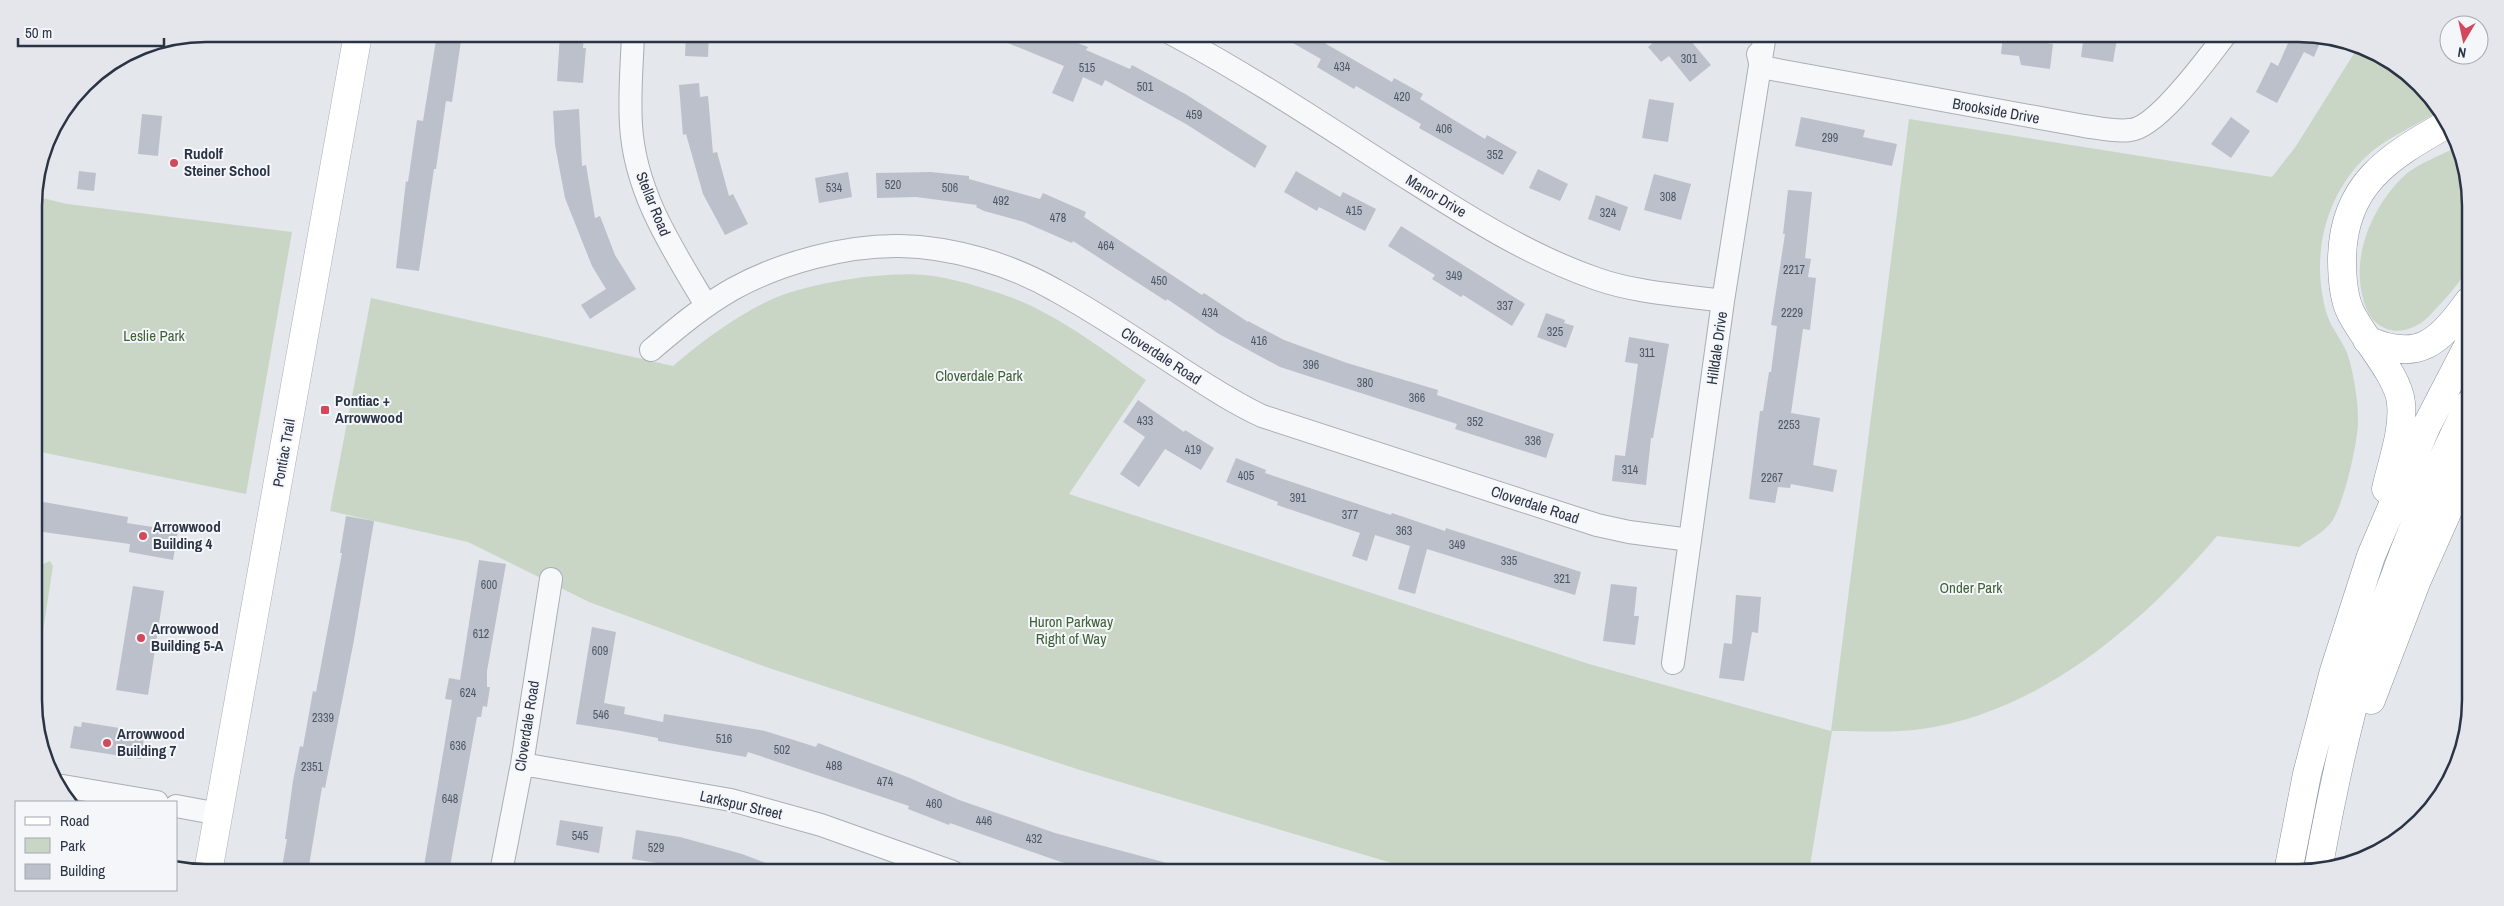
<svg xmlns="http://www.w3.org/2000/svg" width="2504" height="906" font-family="'Archivo Narrow',sans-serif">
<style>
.green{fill:#c9d6c5}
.building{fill:#bbc0ca}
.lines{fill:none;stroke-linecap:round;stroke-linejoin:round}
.minor-casing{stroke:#a9aeb7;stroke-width:24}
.secondary-casing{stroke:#a9aeb7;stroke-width:29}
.motorway-casing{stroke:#8b94a3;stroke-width:29}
.minor{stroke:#f7f8fa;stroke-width:22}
.secondary{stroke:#fff;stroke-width:28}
.motorway{stroke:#fff;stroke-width:28}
.poi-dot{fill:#d1495b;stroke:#f4f6f9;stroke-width:2}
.labels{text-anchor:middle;stroke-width:4;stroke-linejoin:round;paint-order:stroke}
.number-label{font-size:12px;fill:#4f5766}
.street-label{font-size:15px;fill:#2b3445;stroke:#f4f6f9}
.poi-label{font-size:15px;font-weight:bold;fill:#2b3445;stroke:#f4f6f9;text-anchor:start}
.park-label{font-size:15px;fill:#3f6138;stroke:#f4f6f9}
.rim{fill:none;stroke:#2b3445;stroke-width:2.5}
</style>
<rect width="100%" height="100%" fill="#e4e7ec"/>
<path class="green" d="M 2358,47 L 2428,93 L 2439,111 C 2420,123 2383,140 2368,155 C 2324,195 2310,259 2327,315 C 2332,330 2345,343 2349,359 C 2354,377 2358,400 2358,419 C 2359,439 2343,509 2330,524 C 2322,533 2309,540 2299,547 L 2217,536 C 2142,624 2041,712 1922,729 C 1893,733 1861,731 1832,731 L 1809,872 L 1422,872 L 1080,770 L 769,668 L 589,602 L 468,542 L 330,511 L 371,298 L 673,366 C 702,341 732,319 766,302 C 804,283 884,271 926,275 C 953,278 985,288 1010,297 C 1060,316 1103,350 1146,380 L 1069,494 L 1589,664 L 1831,731 L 1909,119 L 2272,177 L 2296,146 Z
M 2459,146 C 2462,158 2466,171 2469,183 C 2470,193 2471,259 2468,266 C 2460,284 2444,300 2431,314 C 2422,325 2402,335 2387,329 C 2373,324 2366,312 2363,298 C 2351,255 2373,205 2405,175 C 2417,164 2444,154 2459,146 Z
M 34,196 L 67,204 L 292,232 L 246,494 L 36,451 Z
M 50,561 L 53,566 L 37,669 L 36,609 L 43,564 Z"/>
<path class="building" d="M 437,34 L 462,34 L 452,102 L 446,101 L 436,169 L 434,169 L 419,271 L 396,268 L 406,181 L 408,182 L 417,120 L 423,121 Z
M 560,34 L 584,34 L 583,48 L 586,48 L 583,83 L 557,81 Z
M 686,34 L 709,34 L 708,57 L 685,56 Z
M 986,34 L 1054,34 L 1088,47 L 1086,50 L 1130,69 L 1132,65 L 1187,95 L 1267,146 L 1255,168 L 1186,124 L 1105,80 L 1102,86 L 1083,77 L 1073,102 L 1052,93 L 1064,66 Z
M 1277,34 L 1309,34 L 1392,82 L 1394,78 L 1423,94 L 1420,99 L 1485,139 L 1487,135 L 1517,152 L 1503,175 L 1419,128 L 1421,124 L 1356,86 L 1354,89 L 1317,67 L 1321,59 Z
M 1663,34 L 1685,34 L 1711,65 L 1690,82 L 1669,56 L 1661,62 L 1648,47 Z
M 2003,34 L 2026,34 L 2025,40 L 2053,44 L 2050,69 L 2021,65 L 2019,56 L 2001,54 Z
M 2084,34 L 2117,39 L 2113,62 L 2081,57 Z
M 2292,34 L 2322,38 L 2314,57 L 2304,52 L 2277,103 L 2256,92 L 2271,62 L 2278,66 Z
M 699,83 L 700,97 L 708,96 L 713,153 L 717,152 L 729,196 L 733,194 L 748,224 L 725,235 L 703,194 L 686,134 L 683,135 L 679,85 Z
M 1649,99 L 1674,103 L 1668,142 L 1642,138 Z
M 579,109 L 582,166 L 586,165 L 595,218 L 600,216 L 615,255 L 636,289 L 590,319 L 581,305 L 606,289 L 592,266 L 565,198 L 555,145 L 553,111 Z
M 142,114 L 162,116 L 158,156 L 138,154 Z
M 1801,117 L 1865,130 L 1863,137 L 1897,144 L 1892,166 L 1795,146 Z
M 2231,117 L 2250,131 L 2231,158 L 2211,144 Z
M 1538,169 L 1568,184 L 1560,201 L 1529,188 Z
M 79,171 L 96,173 L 94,191 L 77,189 Z
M 1296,171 L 1340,197 L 1343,192 L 1376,209 L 1365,231 L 1319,207 L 1317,211 L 1284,192 Z
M 848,172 L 852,197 L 819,203 L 815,178 Z
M 931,172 L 969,176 L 969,179 L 1040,199 L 1043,193 L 1086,212 L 1084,217 L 1202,295 L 1204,293 L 1248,322 L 1248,321 L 1284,340 L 1347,363 L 1438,390 L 1437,395 L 1554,434 L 1546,458 L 1455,429 L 1457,424 L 1280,367 L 1219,334 L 1167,299 L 1166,301 L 1073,241 L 1072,243 L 1024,222 L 984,211 L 976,207 L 977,205 L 916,197 L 877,198 L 876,173 Z
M 1654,174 L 1691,184 L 1681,220 L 1644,210 Z
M 1788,190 L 1812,192 L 1805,258 L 1811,259 L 1808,277 L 1816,278 L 1810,330 L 1803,329 L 1791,413 L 1820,418 L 1813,465 L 1837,470 L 1833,492 L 1791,484 L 1790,488 L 1778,487 L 1775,503 L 1749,499 L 1760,411 L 1763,411 L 1769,372 L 1771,372 L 1777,326 L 1771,325 L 1785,234 L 1783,234 Z
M 1596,195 L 1628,207 L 1620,231 L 1588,219 Z
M 1401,226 L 1525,304 L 1512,326 L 1463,295 L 1461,297 L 1432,279 L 1435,275 L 1388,246 Z
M 1546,313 L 1565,320 L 1564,323 L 1574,326 L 1566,348 L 1537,337 Z
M 1629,337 L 1669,344 L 1653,438 L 1651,438 L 1646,485 L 1612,481 L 1615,455 L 1625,456 L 1638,364 L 1625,362 Z
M 1138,400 L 1184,432 L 1185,430 L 1214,448 L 1201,470 L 1165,449 L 1139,487 L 1120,474 L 1145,437 L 1123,422 Z
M 1236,458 L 1266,470 L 1265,473 L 1391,515 L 1392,513 L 1445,531 L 1446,528 L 1581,572 L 1575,595 L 1427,549 L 1415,594 L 1398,589 L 1410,546 L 1375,535 L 1367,561 L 1352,556 L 1360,533 L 1277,505 L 1278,502 L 1226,482 Z
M 38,501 L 128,517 L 127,523 L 178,531 L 173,560 L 129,552 L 130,544 L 36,531 Z
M 346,516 L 374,521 L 354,640 L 325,788 L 322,787 L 308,872 L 281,872 L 287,839 L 285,839 L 293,781 L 300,746 L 303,747 L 313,691 L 316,692 L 342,553 L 340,553 Z
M 479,560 L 506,564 L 487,671 L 487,687 L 490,687 L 487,707 L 483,706 L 481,717 L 477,717 L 449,872 L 423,872 L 452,700 L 445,699 L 449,678 L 460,680 Z
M 1611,584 L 1637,587 L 1634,616 L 1639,616 L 1635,645 L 1603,641 Z
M 133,586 L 164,591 L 148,695 L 116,690 Z
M 1736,595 L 1761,597 L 1758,633 L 1752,632 L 1744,681 L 1719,678 L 1724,643 L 1732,644 Z
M 592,627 L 616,632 L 604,703 L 625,707 L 624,714 L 663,722 L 664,714 L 765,731 L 816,747 L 818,743 L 910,778 L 959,800 L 1055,833 L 1178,866 L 1177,872 L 1099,872 L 1061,862 L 950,823 L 949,825 L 908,809 L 909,806 L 748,752 L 746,757 L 658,741 L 658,738 L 621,731 L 576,724 Z
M 82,722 L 138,731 L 137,736 L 144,738 L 141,759 L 70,748 L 74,726 L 81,727 Z
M 560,820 L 603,827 L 599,853 L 556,845 Z
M 636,830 L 680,837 L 742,854 L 785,870 L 785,872 L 712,872 L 677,863 L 676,866 L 632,859 Z"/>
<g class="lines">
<defs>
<path id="minor" d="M 633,34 C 632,64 629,94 631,125 C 635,193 672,248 706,305
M 1172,34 C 1253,77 1330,129 1407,178 C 1467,216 1530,256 1597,279 C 1637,293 1682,295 1723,301
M 1758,54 L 1761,67 L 2084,126 C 2099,128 2115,132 2130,130 C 2158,128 2208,57 2226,34
M 651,350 C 677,328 703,306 733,289 C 780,263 846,245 900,246 C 952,247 1010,264 1055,290 C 1097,313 1137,340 1177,366 C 1205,384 1232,402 1262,416 L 1597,525 L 1629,532 L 1690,540
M 1673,663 L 1723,301 L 1765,34
M 522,764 L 731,800 L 821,825 L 953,872
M 63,786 L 157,802
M 176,806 L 219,814
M 501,872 L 522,764 L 551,579"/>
<path id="secondary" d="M 208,872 L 358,34"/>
<path id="motorway" d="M 2367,340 C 2419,363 2439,342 2469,301
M 2386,489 C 2392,462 2404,431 2401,403 C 2399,376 2362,337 2350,311 C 2343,296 2342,275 2342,259 C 2343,184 2389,157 2447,124
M 2371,700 L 2417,580 L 2470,461
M 2318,870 C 2330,804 2343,738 2362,674 C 2390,581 2426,491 2469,404
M 2288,872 L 2307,774 L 2334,671 L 2371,556 L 2427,425 L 2469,344"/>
</defs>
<use href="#minor" class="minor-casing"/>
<use href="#secondary" class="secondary-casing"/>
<use href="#motorway" class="motorway-casing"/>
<use href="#minor" class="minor"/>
<use href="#secondary" class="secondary"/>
<use href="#motorway" class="motorway"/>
</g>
<g class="poi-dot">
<circle cx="174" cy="163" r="5"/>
<rect x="320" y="405" width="10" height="10" rx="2.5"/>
<circle cx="143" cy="536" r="5"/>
<circle cx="141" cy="638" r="5"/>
<circle cx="107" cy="743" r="5"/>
</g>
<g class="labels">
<g class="number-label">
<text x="1689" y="63">301</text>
<text x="1342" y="71">434</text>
<text x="1087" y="72">515</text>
<text x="1145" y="91">501</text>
<text x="1402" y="101">420</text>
<text x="1194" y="119">459</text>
<text x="1444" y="133">406</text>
<text x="1830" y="142">299</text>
<text x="1495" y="159">352</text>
<text x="893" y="189">520</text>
<text x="834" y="192">534</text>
<text x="950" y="192">506</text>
<text x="1668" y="201">308</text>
<text x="1001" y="205">492</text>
<text x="1354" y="215">415</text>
<text x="1608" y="217">324</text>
<text x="1058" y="222">478</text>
<text x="1106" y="250">464</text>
<text x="1794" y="274">2217</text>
<text x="1454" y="280">349</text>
<text x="1159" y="285">450</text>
<text x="1505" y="310">337</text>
<text x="1210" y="317">434</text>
<text x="1792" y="317">2229</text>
<text x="1555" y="336">325</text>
<text x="1259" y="345">416</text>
<text x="1647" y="357">311</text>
<text x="1311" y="369">396</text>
<text x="1365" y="387">380</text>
<text x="1417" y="402">366</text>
<text x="1145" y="425">433</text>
<text x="1475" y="426">352</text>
<text x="1789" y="429">2253</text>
<text x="1533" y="445">336</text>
<text x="1193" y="454">419</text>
<text x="1630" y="474">314</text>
<text x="1246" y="480">405</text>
<text x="1772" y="482">2267</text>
<text x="1298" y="502">391</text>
<text x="1350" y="519">377</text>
<text x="1404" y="535">363</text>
<text x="1457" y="549">349</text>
<text x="1509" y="565">335</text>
<text x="1562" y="583">321</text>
<text x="489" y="589">600</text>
<text x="481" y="638">612</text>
<text x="600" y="655">609</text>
<text x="468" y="697">624</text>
<text x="601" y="719">546</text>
<text x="323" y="722">2339</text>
<text x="724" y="743">516</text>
<text x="458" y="750">636</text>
<text x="782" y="754">502</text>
<text x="834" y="770">488</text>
<text x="312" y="771">2351</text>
<text x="885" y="786">474</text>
<text x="450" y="803">648</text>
<text x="934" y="808">460</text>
<text x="984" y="825">446</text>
<text x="580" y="840">545</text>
<text x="1034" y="843">432</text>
<text x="656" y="852">529</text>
</g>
<g class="street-label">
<text transform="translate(1996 111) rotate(10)" y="5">Brookside Drive</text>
<text transform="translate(1436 196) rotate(31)" y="5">Manor Drive</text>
<text transform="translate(653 204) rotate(68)" y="5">Stellar Road</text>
<text transform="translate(1717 348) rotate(-82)" y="5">Hilldale Drive</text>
<text transform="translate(1161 356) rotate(33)" y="5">Cloverdale Road</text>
<text transform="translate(284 453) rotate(-80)" y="5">Pontiac Trail</text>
<text transform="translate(1535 505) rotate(18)" y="5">Cloverdale Road</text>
<text transform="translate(527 726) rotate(-81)" y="5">Cloverdale Road</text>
<text transform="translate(741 805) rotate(13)" y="5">Larkspur Street</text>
</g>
<g class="poi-label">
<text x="184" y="159">Rudolf<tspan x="184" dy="17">Steiner School</tspan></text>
<text x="335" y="406">Pontiac +<tspan x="335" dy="17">Arrowwood</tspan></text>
<text x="153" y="532">Arrowwood<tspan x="153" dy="17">Building 4</tspan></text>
<text x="151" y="634">Arrowwood<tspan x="151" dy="17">Building 5-A</tspan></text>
<text x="117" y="739">Arrowwood<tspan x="117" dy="17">Building 7</tspan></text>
</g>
<g class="park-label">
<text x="154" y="341">Leslie Park</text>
<text x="979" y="381">Cloverdale Park</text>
<text x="1971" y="593">Onder Park</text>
<text x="1071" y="627">Huron Parkway<tspan x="1071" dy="17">Right of Way</tspan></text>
</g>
</g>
<path d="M0 0H2504V906H0ZM206 42H2298A164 164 0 0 1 2462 206V700A164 164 0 0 1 2298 864H206A164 164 0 0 1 42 700V206A164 164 0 0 1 206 42Z" fill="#e4e6eb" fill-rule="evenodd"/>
<path class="rim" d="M206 42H2298A164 164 0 0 1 2462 206V700A164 164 0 0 1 2298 864H206A164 164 0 0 1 42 700V206A164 164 0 0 1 206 42Z"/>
<rect x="15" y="801" width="162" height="90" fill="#f4f6f9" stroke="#a4a8b1"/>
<rect x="25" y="817" width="25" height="8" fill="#ffffff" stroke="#a4a8b1"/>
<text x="60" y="826" font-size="15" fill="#2b3445">Road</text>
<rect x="25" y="838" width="25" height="15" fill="#c9d6c5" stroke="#a4a8b1"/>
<text x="60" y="851" font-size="15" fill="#2b3445">Park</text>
<rect x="25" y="864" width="25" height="15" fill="#bbc0ca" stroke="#a4a8b1"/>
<text x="60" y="876" font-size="15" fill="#2b3445">Building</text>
<g transform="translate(2464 40) rotate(189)"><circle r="24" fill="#f4f6f9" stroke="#a4a8b1"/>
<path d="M0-4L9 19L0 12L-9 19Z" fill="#d1495b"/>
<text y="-8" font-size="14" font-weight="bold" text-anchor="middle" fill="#2b3445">N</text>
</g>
<path d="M18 38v8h146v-8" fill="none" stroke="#2b3445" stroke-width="2.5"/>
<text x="25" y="38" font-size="15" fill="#2b3445" stroke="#f4f6f9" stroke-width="4" paint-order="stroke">50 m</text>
</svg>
